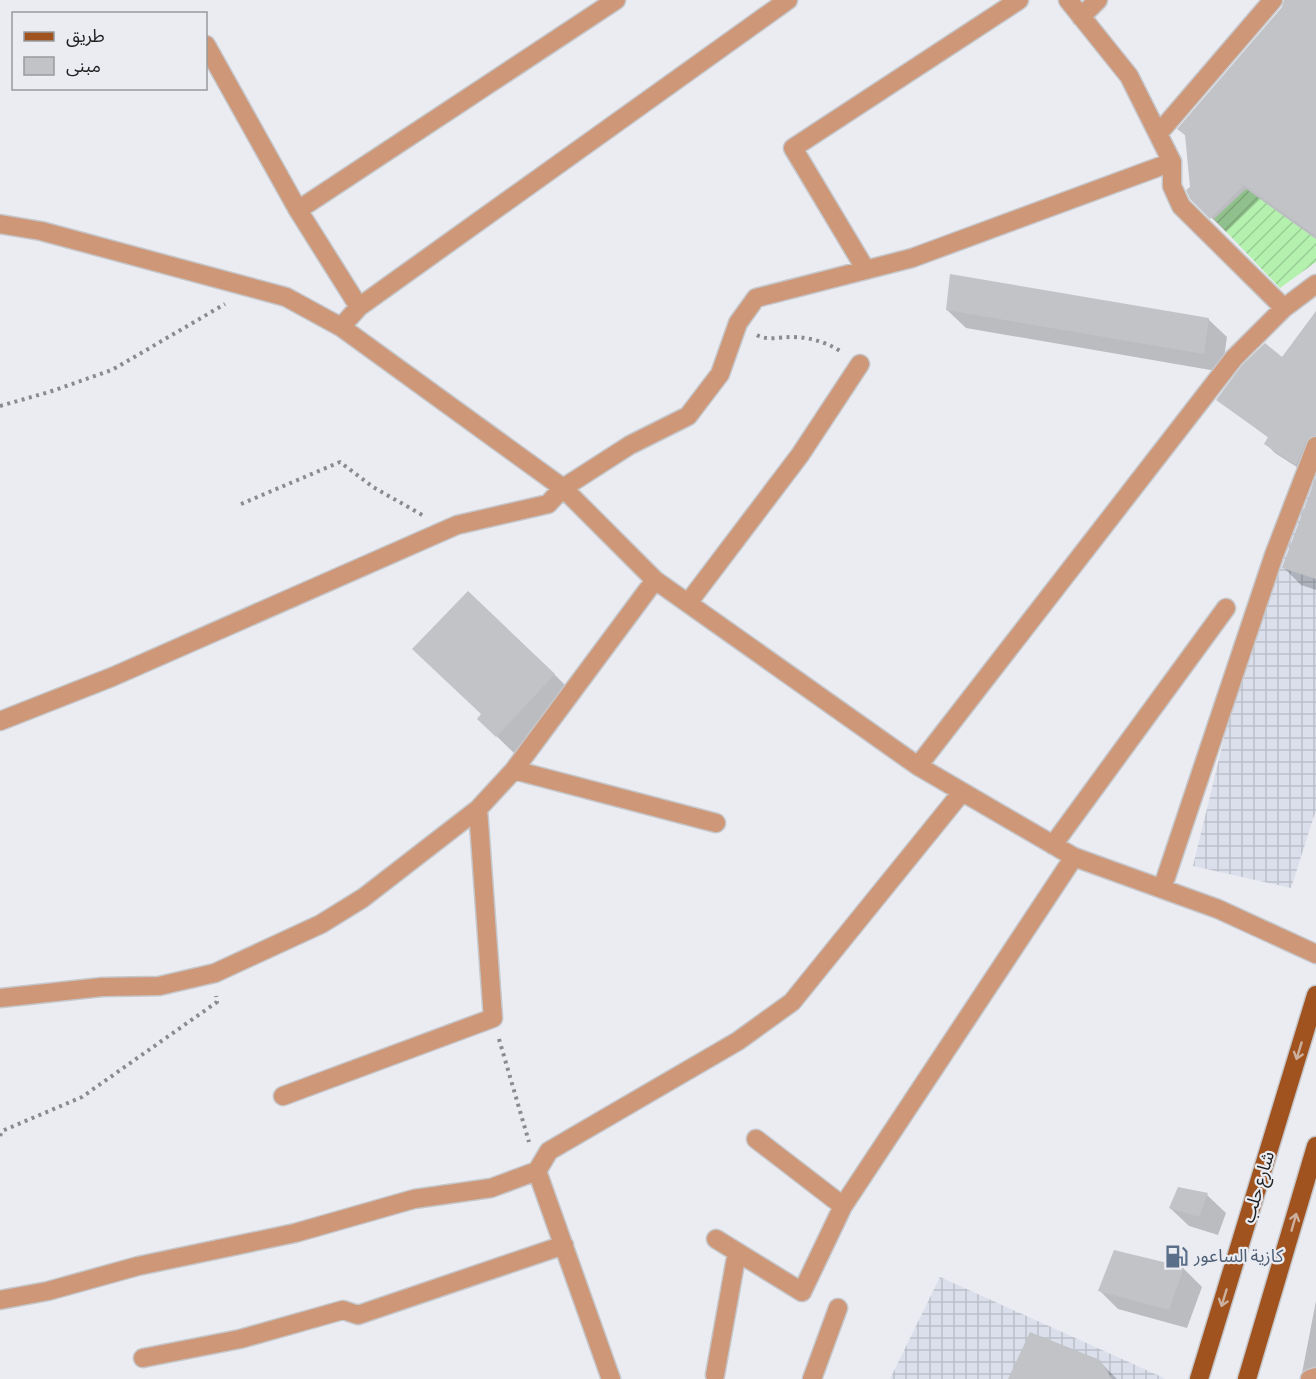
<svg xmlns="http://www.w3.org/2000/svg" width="1316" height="1379" font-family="'Sofia Sans Condensed','Noto Sans Arabic',sans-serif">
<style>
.industrial{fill:url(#industrial-grid)}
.garden{fill:url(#garden-furrows)}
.shadow{fill:#0003}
.building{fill:#c1c3c7}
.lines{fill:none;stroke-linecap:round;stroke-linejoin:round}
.minor-casing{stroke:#c5c7cb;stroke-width:21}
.major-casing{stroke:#c5c7cb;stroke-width:21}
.path{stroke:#898b8e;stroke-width:4;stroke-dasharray:3 4.5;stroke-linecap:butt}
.minor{stroke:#ce9778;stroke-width:18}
.major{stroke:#a0531f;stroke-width:18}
.oneway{stroke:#ccaf9d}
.labels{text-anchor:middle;stroke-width:4.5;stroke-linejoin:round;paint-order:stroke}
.street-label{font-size:18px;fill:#1e1f20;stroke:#eaecf1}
.service-label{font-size:18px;fill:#4e5e75;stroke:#eaecf1;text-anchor:start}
</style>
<defs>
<pattern id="industrial-grid" width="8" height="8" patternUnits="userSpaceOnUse" patternTransform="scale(1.5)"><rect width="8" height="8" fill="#dadfeb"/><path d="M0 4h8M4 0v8" fill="none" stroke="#bbbfc9"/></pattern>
<pattern id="garden-furrows" width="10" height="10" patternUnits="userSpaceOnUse" patternTransform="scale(1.5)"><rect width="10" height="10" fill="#b4f0ae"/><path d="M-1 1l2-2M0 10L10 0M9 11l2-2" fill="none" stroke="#9acd95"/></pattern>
</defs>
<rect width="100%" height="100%" fill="#eaecf1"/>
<path class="industrial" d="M 1316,463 L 1316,810 L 1291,888 L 1193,866 L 1233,701 L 1282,547 Z
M 940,1277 L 1164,1378 L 1163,1379 L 890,1379 Z"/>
<path class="garden" d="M 1246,189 L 1316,239 L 1316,262 L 1280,288 L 1214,219 Z"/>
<path class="shadow" d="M 1285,0 L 1316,0 L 1316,239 L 1260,199 L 1226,232 L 1192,199 L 1186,136 L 1179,129 L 1283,8 Z
M 947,310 L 1208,319 L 1227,337 L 1222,372 L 966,328 Z
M 1316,331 L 1316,450 L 1306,473 L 1275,453 L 1266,444 L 1269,438 L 1218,400 L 1282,359 Z
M 1316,482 L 1316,590 L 1301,585 L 1283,567 Z
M 554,674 L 572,692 L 515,754 L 479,719 Z
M 1207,1195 L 1226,1213 L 1218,1235 L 1189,1226 L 1170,1208 Z
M 1183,1268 L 1202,1287 L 1187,1328 L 1118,1309 L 1100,1291 Z
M 1316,1301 L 1316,1379 L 1308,1379 L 1302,1373 Z
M 1099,1361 L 1117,1379 L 1010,1379 Z"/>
<path class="building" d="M 1284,0 L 1316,0 L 1316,236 L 1244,185 L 1210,219 L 1190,199 L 1186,190 L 1190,187 L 1185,135 L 1177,129 L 1282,7 Z
M 950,274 L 1209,318 L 1204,354 L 946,310 Z
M 1316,311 L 1316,435 L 1306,441 L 1296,465 L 1264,444 L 1268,437 L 1216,400 L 1242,365 L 1265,343 L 1282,357 Z
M 1316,477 L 1316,579 L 1282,568 Z
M 468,591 L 555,674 L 496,737 L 477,719 L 481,714 L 412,649 Z
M 1178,1187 L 1208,1193 L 1199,1217 L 1169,1208 Z
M 1114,1250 L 1184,1267 L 1169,1310 L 1098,1291 Z
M 1030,1332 L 1100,1360 L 1112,1379 L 1008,1379 Z"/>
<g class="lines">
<defs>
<path id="minor" d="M 1068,0 L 1129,76 L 1172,162
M 1081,17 L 1098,0
M 206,45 L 298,210 L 359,307
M 1158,134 L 1273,0
M 298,210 L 616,0
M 0,224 L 41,231 L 286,297 L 341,327 L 563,488 L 655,580 L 918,766 L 1074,857 L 1218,909 L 1316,954
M 866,270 L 793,148 L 1019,0
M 341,327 L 359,307 L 788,0
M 688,603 L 800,455 L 860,364
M 0,721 L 112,677 L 457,525 L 548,504 L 563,488 L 630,445 L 688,416 L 720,374 L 738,323 L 756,298 L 912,258 L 1172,162 L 1172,186 L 1181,206 L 1284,308
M 918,766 L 1234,358 L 1284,308 L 1316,284
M 514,770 L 716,823
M 1053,845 L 1226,608
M 1162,889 L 1274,555 L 1316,446
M 0,998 L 102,987 L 159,986 L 215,973 L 321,924 L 363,898 L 478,809 L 514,770 L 655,580
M 283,1096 L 493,1018 L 478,809
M 756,1139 L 843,1206
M 537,1171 L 611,1379
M 716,1239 L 802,1292 L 843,1206 L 1074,857
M 0,1300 L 48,1291 L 138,1266 L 295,1233 L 414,1199 L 491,1188 L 537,1171 L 549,1151 L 738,1041 L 792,1002 L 962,792
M 143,1358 L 240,1339 L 343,1310 L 358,1315 L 564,1245
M 715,1375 L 737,1252
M 812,1379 L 838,1308
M 1310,1379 L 1316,1377"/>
<path id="major" d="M 1199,1379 L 1316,995
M 1247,1379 L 1316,1146"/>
</defs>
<use href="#minor" class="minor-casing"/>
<use href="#major" class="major-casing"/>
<path class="path" d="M 757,335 C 767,341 780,337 791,337 C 810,337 826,342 842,352
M 0,406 L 49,392 L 112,370 L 225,304
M 241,504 L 340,462 L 373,487 L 424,516
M 499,1039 L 529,1142
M 0,1136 L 2,1131 L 82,1097 L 217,1002 L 216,996"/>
<use href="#minor" class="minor"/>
<use href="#major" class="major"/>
</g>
<defs><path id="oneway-shaft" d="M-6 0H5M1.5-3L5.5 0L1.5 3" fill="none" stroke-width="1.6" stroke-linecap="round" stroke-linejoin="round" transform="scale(1.5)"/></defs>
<g class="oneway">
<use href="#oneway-shaft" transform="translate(1299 1051) rotate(107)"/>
<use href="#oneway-shaft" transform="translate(1294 1222) rotate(-74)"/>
<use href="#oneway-shaft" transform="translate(1224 1298) rotate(107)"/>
</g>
<defs>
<symbol id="fuel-bare" viewBox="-9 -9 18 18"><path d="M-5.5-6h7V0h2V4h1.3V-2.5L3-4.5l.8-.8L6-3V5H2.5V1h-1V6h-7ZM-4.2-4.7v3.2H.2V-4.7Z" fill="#5c6f8a" stroke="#eaecf1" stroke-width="2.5" paint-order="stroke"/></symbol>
</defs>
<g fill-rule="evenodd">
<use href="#fuel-bare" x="1160" y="1240" width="33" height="33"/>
</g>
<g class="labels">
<g class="street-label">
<text transform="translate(1258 1187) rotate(-73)" y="6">شارع حلب</text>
</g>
<g class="service-label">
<text x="1194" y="1262">كازية الساعور</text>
</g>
</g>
<rect x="12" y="12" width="195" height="78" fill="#eaecf1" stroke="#989a9d" stroke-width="1.5"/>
<rect x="24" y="32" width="30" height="9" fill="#a0531f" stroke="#989a9d" stroke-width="1.5"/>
<text x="66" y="42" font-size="18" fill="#1e1f20">طريق</text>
<rect x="24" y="57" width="30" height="18" fill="#c1c3c7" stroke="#989a9d" stroke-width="1.5"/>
<text x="66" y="72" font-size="18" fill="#1e1f20">مبنى</text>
</svg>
